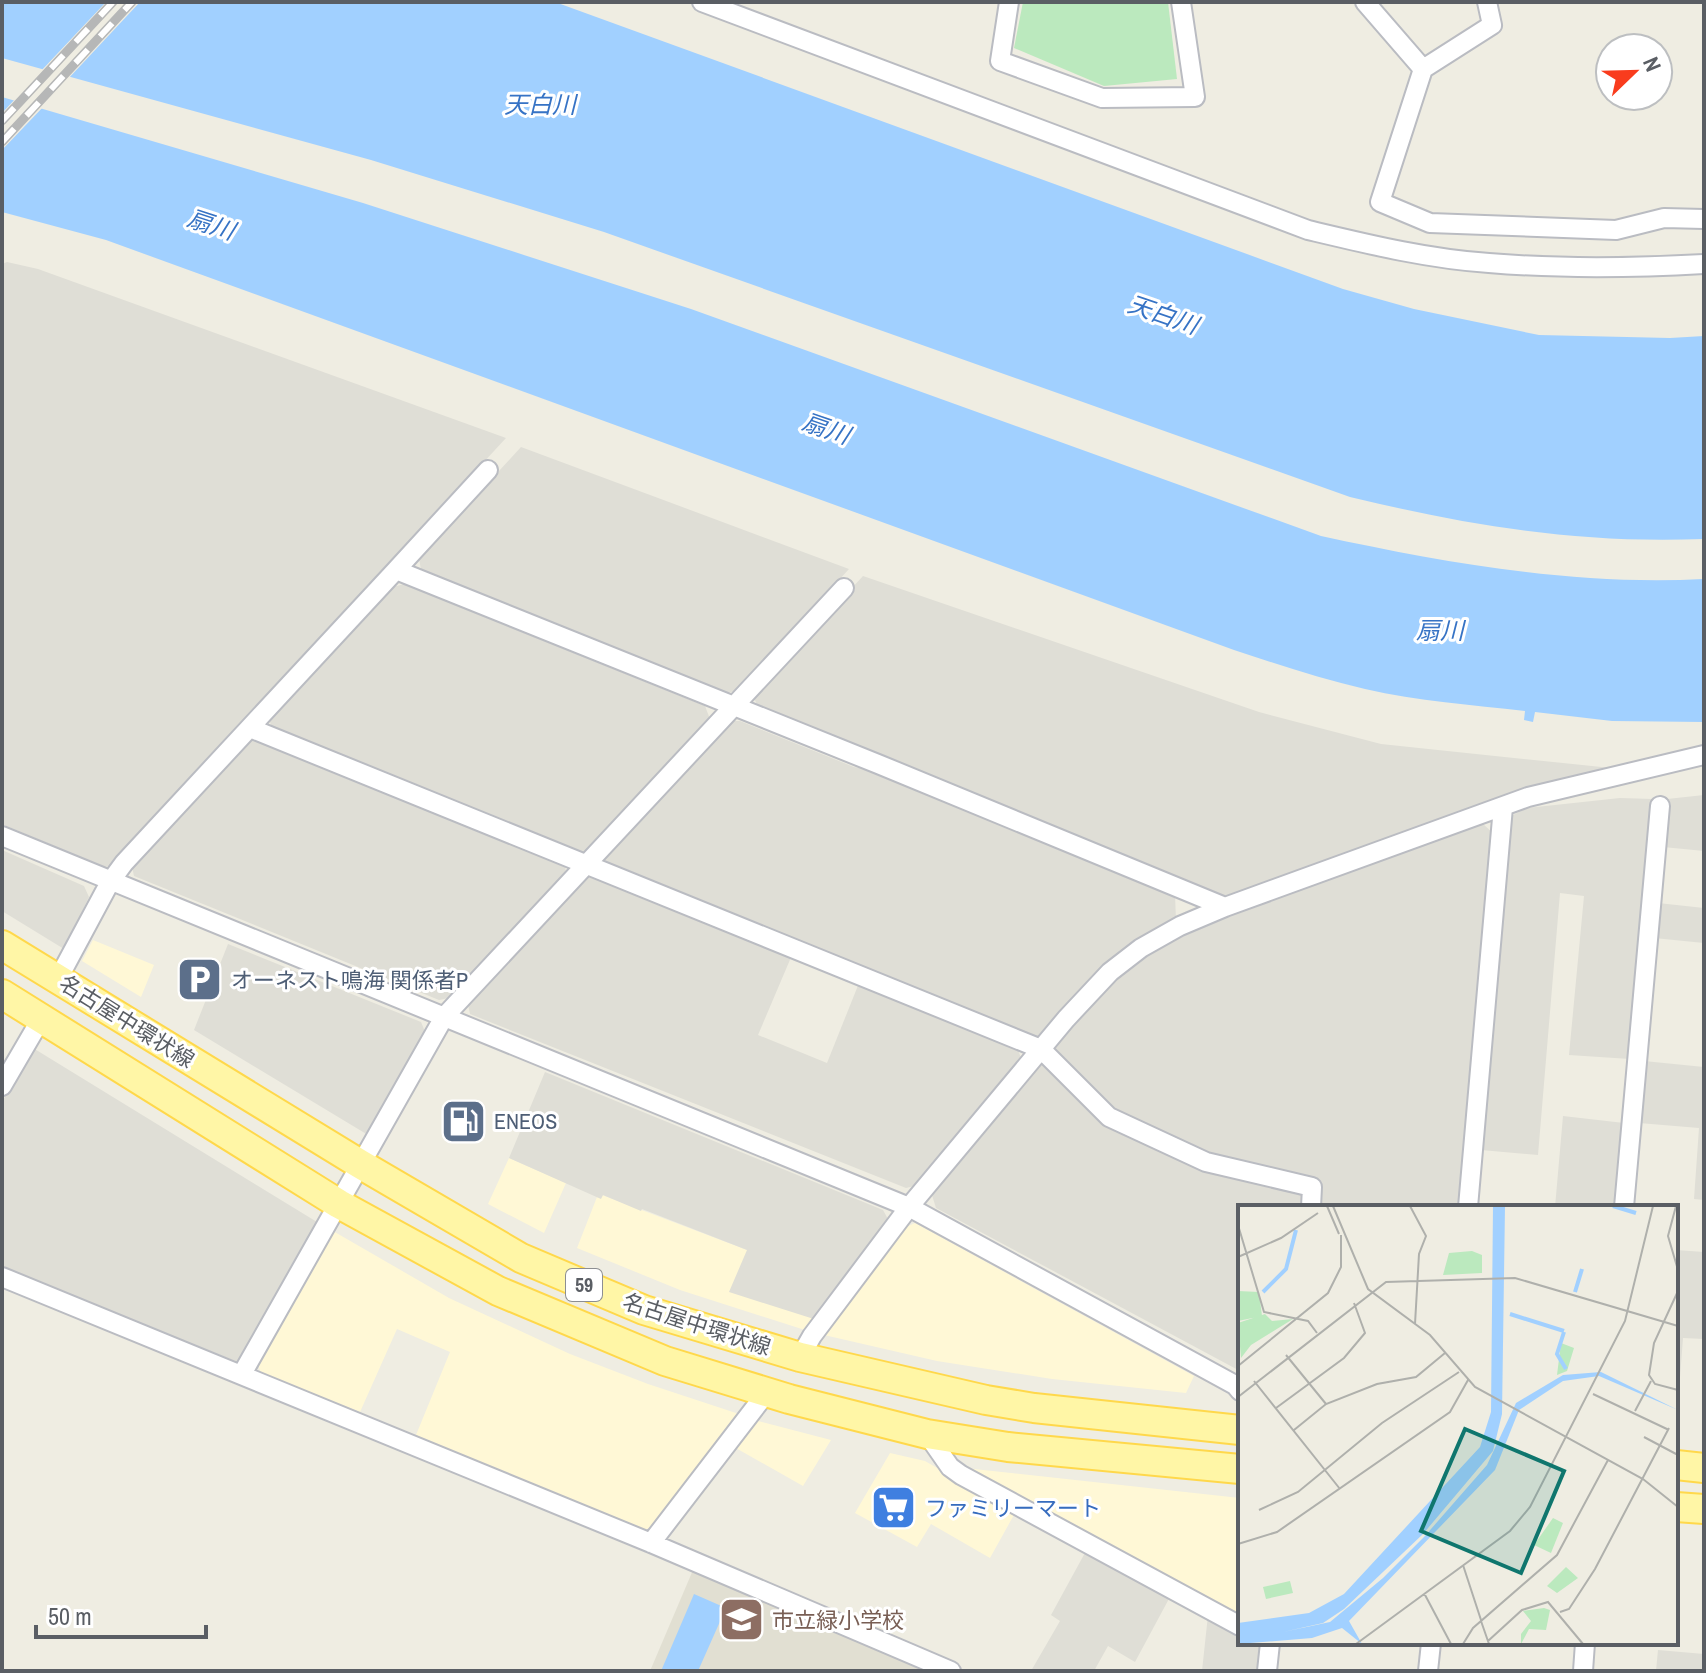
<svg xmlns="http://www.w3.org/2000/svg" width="1706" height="1673" font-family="'Archivo Narrow','Noto Sans JP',sans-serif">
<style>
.commercial{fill:#fff8d6}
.industrial{fill:#dfded6}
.education{fill:#e1dfd2}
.green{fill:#bbe9be}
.water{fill:#a1d0ff}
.pier{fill:#efede2}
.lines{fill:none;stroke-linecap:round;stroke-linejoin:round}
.minor-casing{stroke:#babcc2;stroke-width:22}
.primary-casing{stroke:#ffd84b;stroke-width:32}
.minor{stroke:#fff;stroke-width:18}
.primary{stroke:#fff6a6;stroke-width:28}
.rail-casing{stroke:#b6b7b7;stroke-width:9}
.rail{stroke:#fff;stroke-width:6;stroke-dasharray:18;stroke-linecap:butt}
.labels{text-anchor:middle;stroke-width:6;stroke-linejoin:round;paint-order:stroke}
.shield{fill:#fff;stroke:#8c8e92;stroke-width:2}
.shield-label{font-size:20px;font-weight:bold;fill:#5a5e64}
.service-label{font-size:22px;fill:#4e5e75;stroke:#fff;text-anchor:start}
.street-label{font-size:22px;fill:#5a5e64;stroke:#fff}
.shop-label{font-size:22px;fill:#366cbe;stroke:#fff;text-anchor:start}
.education-label{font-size:22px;fill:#785e54;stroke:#fff;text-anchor:start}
.water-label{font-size:24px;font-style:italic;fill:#3673c5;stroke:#fff}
.inset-river{fill:none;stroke:#a1d0ff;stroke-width:4}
.inset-road{fill:none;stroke:#afb0ac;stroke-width:2}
.view{fill:#0f766e;fill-opacity:0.15;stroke:#0f766e;stroke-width:4}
.inset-edge{fill:none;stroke:#5a5e64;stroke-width:4}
</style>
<rect width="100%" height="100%" fill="#efede2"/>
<path class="commercial" d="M 93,940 L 154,965 L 141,997 L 82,961 Z
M 509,1158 L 566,1183 L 544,1233 L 488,1204 Z
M 602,1195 L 747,1250 L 817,1320 L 808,1331 L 680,1290 L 577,1248 L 597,1197 L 601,1198 Z
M 915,1223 L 1194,1376 L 1186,1393 L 1052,1379 L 937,1361 L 824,1335 L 904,1228 Z
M 333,1231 L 449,1298 L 570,1354 L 648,1384 L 739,1414 L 740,1418 L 657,1525 L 644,1530 L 416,1435 L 450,1352 L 397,1329 L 360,1412 L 261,1373 L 257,1362 Z
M 758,1421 L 831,1440 L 803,1486 L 734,1447 L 753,1423 Z
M 890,1453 L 925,1461 L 1015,1513 L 990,1558 L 931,1524 L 917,1547 L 855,1513 Z
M 965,1468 L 1240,1498 L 1240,1619 Z"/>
<path class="industrial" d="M 7,262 L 38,269 L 506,438 L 111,866 L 104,867 L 2,824 L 2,264 Z
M 521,447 L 849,569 L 737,691 L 725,693 L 421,570 L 419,558 Z
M 863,576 L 1259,712 L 1381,744 L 1611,768 L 1226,900 L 757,705 L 753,695 Z
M 404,584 L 705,706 L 710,719 L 587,851 L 577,854 L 273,731 L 269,719 L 393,587 Z
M 729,721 L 740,721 L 854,767 L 869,770 L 1175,894 L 1176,921 L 1040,1039 L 1034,1041 L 607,866 L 604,855 Z
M 257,739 L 565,863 L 566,874 L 453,997 L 439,1000 L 134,876 L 132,867 L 249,741 Z
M 1704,795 L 1704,851 L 1663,847 L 1667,799 Z
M 1620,798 L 1653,799 L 1630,1059 L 1569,1055 L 1584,896 L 1560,893 L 1538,1155 L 1481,1150 L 1511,816 L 1527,808 Z
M 1482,823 L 1495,835 L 1462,1207 L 1318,1207 L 1320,1184 L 1205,1154 L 1113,1113 L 1053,1049 L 1108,986 L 1147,953 L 1184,933 Z
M 2,850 L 84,886 L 89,897 L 64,949 L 2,911 Z
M 591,874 L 792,955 L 758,1035 L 827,1063 L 859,983 L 1017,1047 L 1022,1061 L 918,1185 L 906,1188 L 470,1014 L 467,1000 L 581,877 Z
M 1658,903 L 1704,908 L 1704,943 L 1654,938 Z
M 228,944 L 421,1022 L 426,1034 L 368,1135 L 194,1030 Z
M 33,1048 L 317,1222 L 319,1226 L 250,1354 L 238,1362 L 2,1269 L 2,1102 Z
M 1043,1059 L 1106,1122 L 1306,1191 L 1304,1207 L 1240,1207 L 1240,1371 L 936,1208 L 931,1192 Z
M 1644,1061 L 1704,1067 L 1704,1200 L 1694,1199 L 1699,1128 L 1639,1123 Z
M 545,1072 L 883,1210 L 889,1221 L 817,1320 L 729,1292 L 747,1250 L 642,1209 L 641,1211 L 603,1195 L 601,1199 L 509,1158 Z
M 1563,1116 L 1624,1123 L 1617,1207 L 1555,1207 Z
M 1676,1250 L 1704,1252 L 1704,1339 L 1683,1338 L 1676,1430 Z
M 1086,1551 L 1171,1595 L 1135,1662 L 1108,1646 L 1094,1671 L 1031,1671 L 1060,1621 L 1051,1615 Z
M 1208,1615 L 1240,1632 L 1240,1643 L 1258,1643 L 1261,1647 L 1258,1671 L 1202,1671 Z
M 1658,1650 L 1704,1654 L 1704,1671 L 1656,1671 Z"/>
<path class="education" d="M 693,1570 L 927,1671 L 650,1671 Z"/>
<path class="green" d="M 1023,2 L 1168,2 L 1177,79 L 1104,86 L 1014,48 Z"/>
<path class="water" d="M 2,2 L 555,2 L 1343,289 L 1414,309 L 1539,335 L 1670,338 L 1704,336 L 1704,539 C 1579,544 1471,526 1350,497 L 604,232 L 371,160 L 2,58 Z
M 2,97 L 363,203 L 691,309 L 1321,536 C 1446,563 1576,586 1704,579 L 1704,722 L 1612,721 L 1535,712 L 1533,722 L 1524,720 L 1525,711 C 1472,705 1418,701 1365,689 C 1321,679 1277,664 1234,650 L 106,240 L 2,212 Z
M 694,1594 L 726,1608 L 698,1671 L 661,1671 Z"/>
<path class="pier" d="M 106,2 L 140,2 L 68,79 L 40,72 Z
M 17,97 L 45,105 L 2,150 L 2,113 Z"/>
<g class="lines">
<defs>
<path id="minor" d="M 702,2 L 1308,230 C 1367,244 1428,259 1489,263 C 1561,269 1632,268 1704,264
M 1009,2 L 1000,61 L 1102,98 L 1195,97 L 1181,2
M 1365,2 L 1423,69
M 1487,2 L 1492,25 L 1423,69 L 1380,202 L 1430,223 L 1616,230 L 1664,218 L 1704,219
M 396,570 L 488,470
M 250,728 L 1041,1049 L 1109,1117 L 1206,1162 L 1312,1187 L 1311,1207
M 2,836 L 909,1207 L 1066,1019 L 1110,972 L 1141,948 L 1180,926 L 1225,907 L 1528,797 L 1704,755
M 58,979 L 110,882 L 124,863 L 396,570 L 878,764 L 1225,907
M 2,1086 L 41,1019
M 1468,1207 L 1503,807
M 1624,1207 L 1660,806
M 2,1277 L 651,1543 L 951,1671
M 800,1357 L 812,1336 L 909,1207 L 1235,1385 L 1240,1391
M 242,1374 L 444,1017 L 844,588
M 927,1434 L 950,1467 L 961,1475 L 1240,1626
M 651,1543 L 767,1392
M 1267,1671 L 1270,1643
M 1428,1671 L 1431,1643
M 1583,1671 L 1585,1643"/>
<path id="primary" d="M 2,945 L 360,1164 L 521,1258 L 644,1310 L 800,1357 L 986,1400 L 1034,1408 L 1240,1430
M 2,994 L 339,1204 L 498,1291 L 665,1361 L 789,1399 L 927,1434 L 1008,1447 L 1240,1469
M 1676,1465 L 1704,1468
M 1676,1507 L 1704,1509"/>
</defs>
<use href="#minor" class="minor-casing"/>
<use href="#primary" class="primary-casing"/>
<use href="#minor" class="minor"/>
<use href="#primary" class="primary"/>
<defs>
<path id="rail" d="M 2,121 L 113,2
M 2,142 L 132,2"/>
</defs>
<use href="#rail" class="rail-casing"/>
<use href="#rail" class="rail"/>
</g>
<defs>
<symbol id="parking-square" viewBox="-11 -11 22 22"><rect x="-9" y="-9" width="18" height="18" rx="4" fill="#5c6f8a" stroke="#fff"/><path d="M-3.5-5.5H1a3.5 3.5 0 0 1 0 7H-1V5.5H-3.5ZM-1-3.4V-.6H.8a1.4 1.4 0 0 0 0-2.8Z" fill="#fff"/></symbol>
<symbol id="fuel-square" viewBox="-11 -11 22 22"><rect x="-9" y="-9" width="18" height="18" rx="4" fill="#5c6f8a" stroke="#fff"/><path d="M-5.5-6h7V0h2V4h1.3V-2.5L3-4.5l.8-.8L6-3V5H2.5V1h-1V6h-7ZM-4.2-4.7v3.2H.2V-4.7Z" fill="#fff"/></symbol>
<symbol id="supermarket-square" viewBox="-11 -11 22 22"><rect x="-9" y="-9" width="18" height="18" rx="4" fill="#3f7fe0" stroke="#fff"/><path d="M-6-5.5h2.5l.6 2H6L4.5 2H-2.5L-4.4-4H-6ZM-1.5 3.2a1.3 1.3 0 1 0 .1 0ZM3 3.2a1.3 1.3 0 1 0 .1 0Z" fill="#fff"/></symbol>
<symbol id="school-square" viewBox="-11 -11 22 22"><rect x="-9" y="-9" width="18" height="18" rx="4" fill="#8d6e63" stroke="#fff"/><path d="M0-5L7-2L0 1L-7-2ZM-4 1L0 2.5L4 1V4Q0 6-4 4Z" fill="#fff"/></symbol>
</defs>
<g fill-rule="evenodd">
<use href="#parking-square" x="174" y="954" width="51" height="51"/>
<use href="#fuel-square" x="438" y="1096" width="51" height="51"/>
<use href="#supermarket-square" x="868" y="1482" width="51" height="51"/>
<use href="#school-square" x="716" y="1594" width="51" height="51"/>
</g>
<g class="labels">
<rect class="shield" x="566" y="1269" width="36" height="32" rx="6"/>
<g class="shield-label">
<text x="584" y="1292">59</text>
</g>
<g class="service-label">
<text x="231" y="988">オーネスト鳴海 関係者P</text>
<text x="494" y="1129">ENEOS</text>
</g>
<g class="street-label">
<text transform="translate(127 1021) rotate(32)" y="8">名古屋中環状線</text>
<text transform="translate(697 1324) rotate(18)" y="8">名古屋中環状線</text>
</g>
<g class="shop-label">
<text x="925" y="1516">ファミリーマート</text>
</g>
<g class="education-label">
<text x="772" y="1628">市立緑小学校</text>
</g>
<g class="water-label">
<text x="540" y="113">天白川</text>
<text transform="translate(211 225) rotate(18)" y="8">扇川</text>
<text transform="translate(1163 315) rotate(19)" y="8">天白川</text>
<text transform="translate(826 429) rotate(19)" y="8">扇川</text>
<text x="1440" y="639">扇川</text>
</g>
</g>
<g transform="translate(1238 1205)">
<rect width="440" height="440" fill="#efede2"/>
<path d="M 234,46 L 244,50 L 244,68 L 205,70 L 211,48 ZM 0,86 L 21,87 L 24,111 L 0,116 ZM 27,109 L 34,116 L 55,114 L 13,140 L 3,153 L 0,118 ZM 323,138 L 336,143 L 329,166 L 319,170 ZM 315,313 L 325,318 L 313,348 L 296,340 ZM 328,362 L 340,373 L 319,388 L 309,381 ZM 52,376 L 55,388 L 28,394 L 25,382 ZM 306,403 L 312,405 L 308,425 L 291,424 L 283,439 L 283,429 L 293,416 L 285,406 Z" fill="#bbe9be"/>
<path d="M 255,1 L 267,1 L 264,209 L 255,246 L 185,329 L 106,404 L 85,418 L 45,427 L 92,417 L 145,373 L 186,332 L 249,260 L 278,198 L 325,170 L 363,167 L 440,205 L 361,171 L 325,176 L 281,205 L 257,265 L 111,416 L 124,439 L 104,423 L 74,433 L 0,439 L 0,418 L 71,408 L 106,389 L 242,242 L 253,207 Z" fill="#a1d0ff"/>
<path class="inset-river" d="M 375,1 L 398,8M 25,87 L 48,64 L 58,25M 337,87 L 344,64M 272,109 L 326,126M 326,127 L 319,149 L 328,164"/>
<path class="inset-road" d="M 89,1 L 101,29M 95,1 L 130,84 L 192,130 L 237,182 L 405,274 L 440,302M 172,1 L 188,31 L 181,49 L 177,119M 438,1 L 430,31 L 440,65M 0,20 L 26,107 L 70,116 L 79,128M 0,52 L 43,33 L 80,8M 440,86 L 416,138 L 411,170 L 417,179 L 440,185M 48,150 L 88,199M 0,161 L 90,88 L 103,62 L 103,30M 16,176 L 102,284M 355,189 L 431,225M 0,192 L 148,77 L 277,73 L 440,121M 38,203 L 106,153 L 127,128 L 116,98M 397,206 L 413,176M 56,225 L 88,199 L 139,179 L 178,172 L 207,148M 406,232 L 440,250M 21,305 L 60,287 L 144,218 L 221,167M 0,339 L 39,327 L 212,207 L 230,175M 225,360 L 243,415M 186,388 L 213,439M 322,407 L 331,404 L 357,364 L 431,223M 243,416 L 251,439M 250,436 L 284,405 L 310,397 L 345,439M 118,439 L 272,326 L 292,302 L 387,116 L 415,1M 225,439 L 235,423 L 319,350 L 370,255"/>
<path class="view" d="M 227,224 L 326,266 L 283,368 L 183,326 Z"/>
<rect width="440" height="440" class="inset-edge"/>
</g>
<rect width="1706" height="1673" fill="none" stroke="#5a5e64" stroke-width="8"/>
<g transform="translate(1634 72) rotate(67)"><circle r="38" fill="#ffffff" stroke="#bdbfc1" stroke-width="2"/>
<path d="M0-6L14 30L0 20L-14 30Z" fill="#f93c1d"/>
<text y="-12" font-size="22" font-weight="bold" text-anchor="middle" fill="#5a5e64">N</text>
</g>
<path d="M36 1625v12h170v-12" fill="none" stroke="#5a5e64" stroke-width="4"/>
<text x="48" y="1625" font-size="24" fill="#5a5e64" stroke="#ffffff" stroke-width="6" paint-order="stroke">50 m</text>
</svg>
